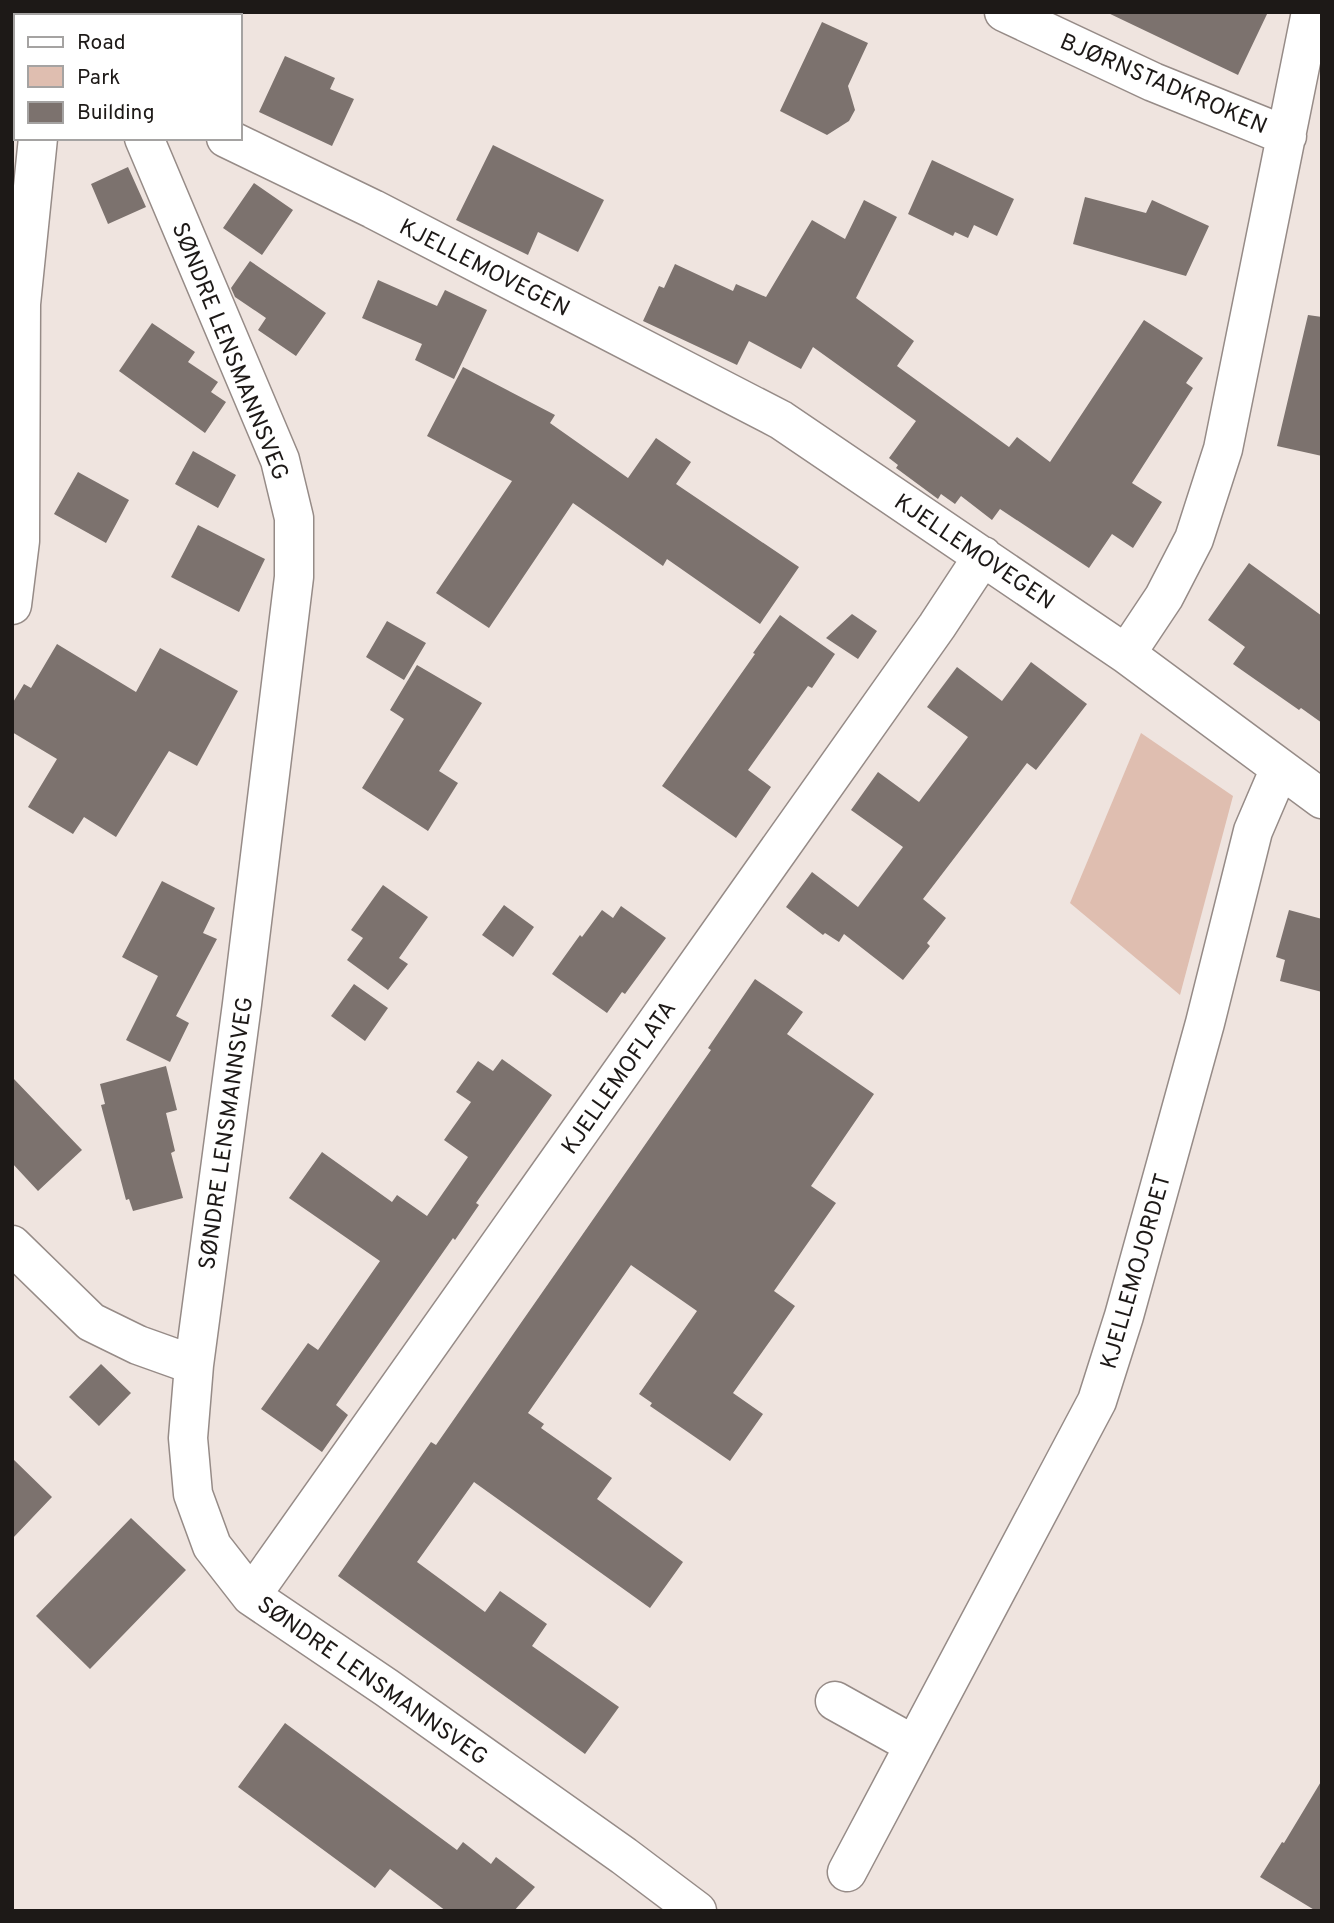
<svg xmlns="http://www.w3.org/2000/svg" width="1334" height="1923" font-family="Overpass,sans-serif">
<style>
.green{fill:#dfbeb0}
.building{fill:#7c726e}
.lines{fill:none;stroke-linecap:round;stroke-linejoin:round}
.minor-casing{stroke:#968b87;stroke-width:41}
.minor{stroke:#fff;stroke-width:38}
.labels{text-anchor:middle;stroke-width:5;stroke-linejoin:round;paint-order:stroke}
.street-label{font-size:23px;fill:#1d1917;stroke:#fff}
</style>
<rect width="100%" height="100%" fill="#efe4df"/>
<path class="green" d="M 1141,733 L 1233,796 L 1180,995 L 1070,903 Z"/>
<path class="building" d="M 1106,12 L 1268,12 L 1238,75 Z
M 822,22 L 868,43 L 848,86 L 855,110 L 849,121 L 827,135 L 780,111 Z
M 285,56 L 335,78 L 330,89 L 354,99 L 332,146 L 259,112 Z
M 493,145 L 604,200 L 578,252 L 538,232 L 528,255 L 456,220 Z
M 932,160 L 1014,199 L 997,236 L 974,225 L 968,238 L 955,232 L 953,236 L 908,214 Z
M 128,167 L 146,207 L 108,224 L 91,184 Z
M 254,183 L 293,210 L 262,255 L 223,228 Z
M 1085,197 L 1146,213 L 1152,200 L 1209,226 L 1186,276 L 1073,244 Z
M 864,200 L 897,217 L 856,298 L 914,341 L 897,366 L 1009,447 L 1017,437 L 1050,462 L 1144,320 L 1203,358 L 1186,383 L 1193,388 L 1132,483 L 1162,502 L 1133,548 L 1112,534 L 1089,568 L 1000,509 L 992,520 L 961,496 L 955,504 L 941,494 L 938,499 L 896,468 L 898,465 L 889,458 L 916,421 L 813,347 L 801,369 L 749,341 L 737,365 L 643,321 L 659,286 L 664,288 L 675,264 L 733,291 L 736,284 L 766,297 L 812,220 L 845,239 Z
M 250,261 L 326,313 L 296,356 L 258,330 L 266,318 L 235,297 L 231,288 Z
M 378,280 L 437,306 L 445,290 L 487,310 L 454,379 L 415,360 L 422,344 L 362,318 Z
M 1308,315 L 1322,317 L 1322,456 L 1277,446 Z
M 152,323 L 195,352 L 188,362 L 218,382 L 211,392 L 226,402 L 205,433 L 119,371 Z
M 463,367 L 555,415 L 550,423 L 628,478 L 656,438 L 691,462 L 676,484 L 799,567 L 760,624 L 667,559 L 663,566 L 573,503 L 489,628 L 436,593 L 512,481 L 427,436 Z
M 193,451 L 236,475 L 218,508 L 175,484 Z
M 78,472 L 129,500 L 106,543 L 54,514 Z
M 198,525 L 265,559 L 239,612 L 171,577 Z
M 1249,563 L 1322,616 L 1322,723 L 1301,708 L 1299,710 L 1233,664 L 1245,647 L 1208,620 Z
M 852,614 L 877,631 L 858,659 L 826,638 Z
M 780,615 L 835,654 L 812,688 L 808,686 L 748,770 L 771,787 L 736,838 L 662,786 L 755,654 L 753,653 Z
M 387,621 L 426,643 L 404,680 L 366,657 Z
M 57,644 L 136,692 L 160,648 L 238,691 L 197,766 L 169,751 L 116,837 L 84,817 L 73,834 L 28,807 L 57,759 L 12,732 L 12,704 L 24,684 L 31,688 Z
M 1031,662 L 1087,704 L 1036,770 L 1027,763 L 923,899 L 946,918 L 927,943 L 930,946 L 903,980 L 844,934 L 839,942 L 825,933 L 823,935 L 786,907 L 812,872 L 858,907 L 903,847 L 851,810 L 878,772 L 919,802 L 968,737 L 927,707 L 957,667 L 1002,701 Z
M 417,665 L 482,703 L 439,771 L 458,783 L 428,831 L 362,788 L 404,719 L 390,710 Z
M 162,881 L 215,908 L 203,933 L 217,939 L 176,1016 L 189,1023 L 170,1062 L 126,1040 L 158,976 L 122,957 Z
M 383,885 L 428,917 L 399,958 L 408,964 L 388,990 L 347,960 L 363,938 L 351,930 Z
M 504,905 L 534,927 L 513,957 L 482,935 Z
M 621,906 L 666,938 L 625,994 L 622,992 L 607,1013 L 552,974 L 580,935 L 582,937 L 602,910 L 613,918 Z
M 1289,910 L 1322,919 L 1322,992 L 1280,981 L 1285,960 L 1276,957 Z
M 755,979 L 803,1012 L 787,1034 L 874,1094 L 811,1186 L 836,1203 L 774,1291 L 795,1306 L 733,1393 L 763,1414 L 730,1461 L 650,1406 L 652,1403 L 639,1394 L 697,1311 L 631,1265 L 528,1413 L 544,1424 L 541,1428 L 612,1478 L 597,1499 L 683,1562 L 650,1608 L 474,1482 L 417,1562 L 485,1612 L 500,1591 L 547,1624 L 532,1646 L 619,1707 L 585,1754 L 338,1576 L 431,1442 L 436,1445 L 711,1050 L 708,1048 Z
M 354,984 L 388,1008 L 365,1041 L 331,1016 Z
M 502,1059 L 552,1095 L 476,1203 L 479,1205 L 455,1240 L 453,1238 L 336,1405 L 348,1415 L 322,1452 L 261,1409 L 308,1343 L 318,1350 L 380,1261 L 289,1198 L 322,1152 L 392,1202 L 397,1195 L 427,1216 L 468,1157 L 444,1140 L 471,1102 L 456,1092 L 478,1061 L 493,1071 Z
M 166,1066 L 177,1110 L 166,1113 L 175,1151 L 171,1153 L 183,1198 L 133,1211 L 129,1199 L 126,1200 L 101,1105 L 105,1104 L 100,1084 Z
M 12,1077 L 82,1150 L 38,1191 L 12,1163 Z
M 101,1364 L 131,1393 L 99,1426 L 69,1397 Z
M 12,1458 L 52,1497 L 12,1539 Z
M 131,1518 L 186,1570 L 90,1669 L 36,1616 Z
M 285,1723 L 457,1850 L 463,1842 L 491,1864 L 496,1857 L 535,1887 L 514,1911 L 446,1911 L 390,1869 L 375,1888 L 238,1787 Z
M 1322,1780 L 1322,1911 L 1316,1911 L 1260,1877 L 1282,1842 L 1284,1843 Z"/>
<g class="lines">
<defs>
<path id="minor" d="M 89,12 L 90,16
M 1004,12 L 1153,82 L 1287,136
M 53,16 L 54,12
M 144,138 L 280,460 L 294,518 L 294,577 L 242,1004 L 194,1365 L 188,1438 L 193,1494 L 212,1546 L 251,1596 L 387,1688 L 624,1856 L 697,1911
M 226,138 L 373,209 L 781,420 L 1126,654 L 1164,597 L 1194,539 L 1223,449 L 1311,12
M 12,605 L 20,541 L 21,304 L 38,138
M 1126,654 L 1322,799
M 12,1245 L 91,1322 L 138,1345 L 194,1365
M 251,1596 L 937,626 L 983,556
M 835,1701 L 914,1745
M 847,1872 L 1097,1401 L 1124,1316 L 1205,1023 L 1253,831 L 1280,768"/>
</defs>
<use href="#minor" class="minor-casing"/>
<use href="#minor" class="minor"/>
</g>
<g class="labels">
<g class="street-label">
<text transform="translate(1164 83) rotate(23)" y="8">BJØRNSTADKROKEN</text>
<text transform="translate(485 267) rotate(27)" y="8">KJELLEMOVEGEN</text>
<text transform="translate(231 351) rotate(68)" y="8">SØNDRE LENSMANNSVEG</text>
<text transform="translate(975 551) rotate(34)" y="8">KJELLEMOVEGEN</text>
<text transform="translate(618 1077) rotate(-55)" y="8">KJELLEMOFLATA</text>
<text transform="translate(225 1133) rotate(-82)" y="8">SØNDRE LENSMANNSVEG</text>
<text transform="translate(1135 1271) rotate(-74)" y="8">KJELLEMOJORDET</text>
<text transform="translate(373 1680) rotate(35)" y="8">SØNDRE LENSMANNSVEG</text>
</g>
</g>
<rect width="1334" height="1923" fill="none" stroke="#1d1917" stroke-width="28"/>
<rect x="14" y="14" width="228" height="126" fill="#ffffff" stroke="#a5a3a2" stroke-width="2"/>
<rect x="28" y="37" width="35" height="10" fill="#ffffff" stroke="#a5a3a2" stroke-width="2"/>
<text x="77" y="49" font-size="21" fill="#1d1917">Road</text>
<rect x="28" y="66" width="35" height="21" fill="#dfbeb0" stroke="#a5a3a2" stroke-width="2"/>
<text x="77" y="84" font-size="21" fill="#1d1917">Park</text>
<rect x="28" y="102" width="35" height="21" fill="#7c726e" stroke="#a5a3a2" stroke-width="2"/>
<text x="77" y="119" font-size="21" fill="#1d1917">Building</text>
</svg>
